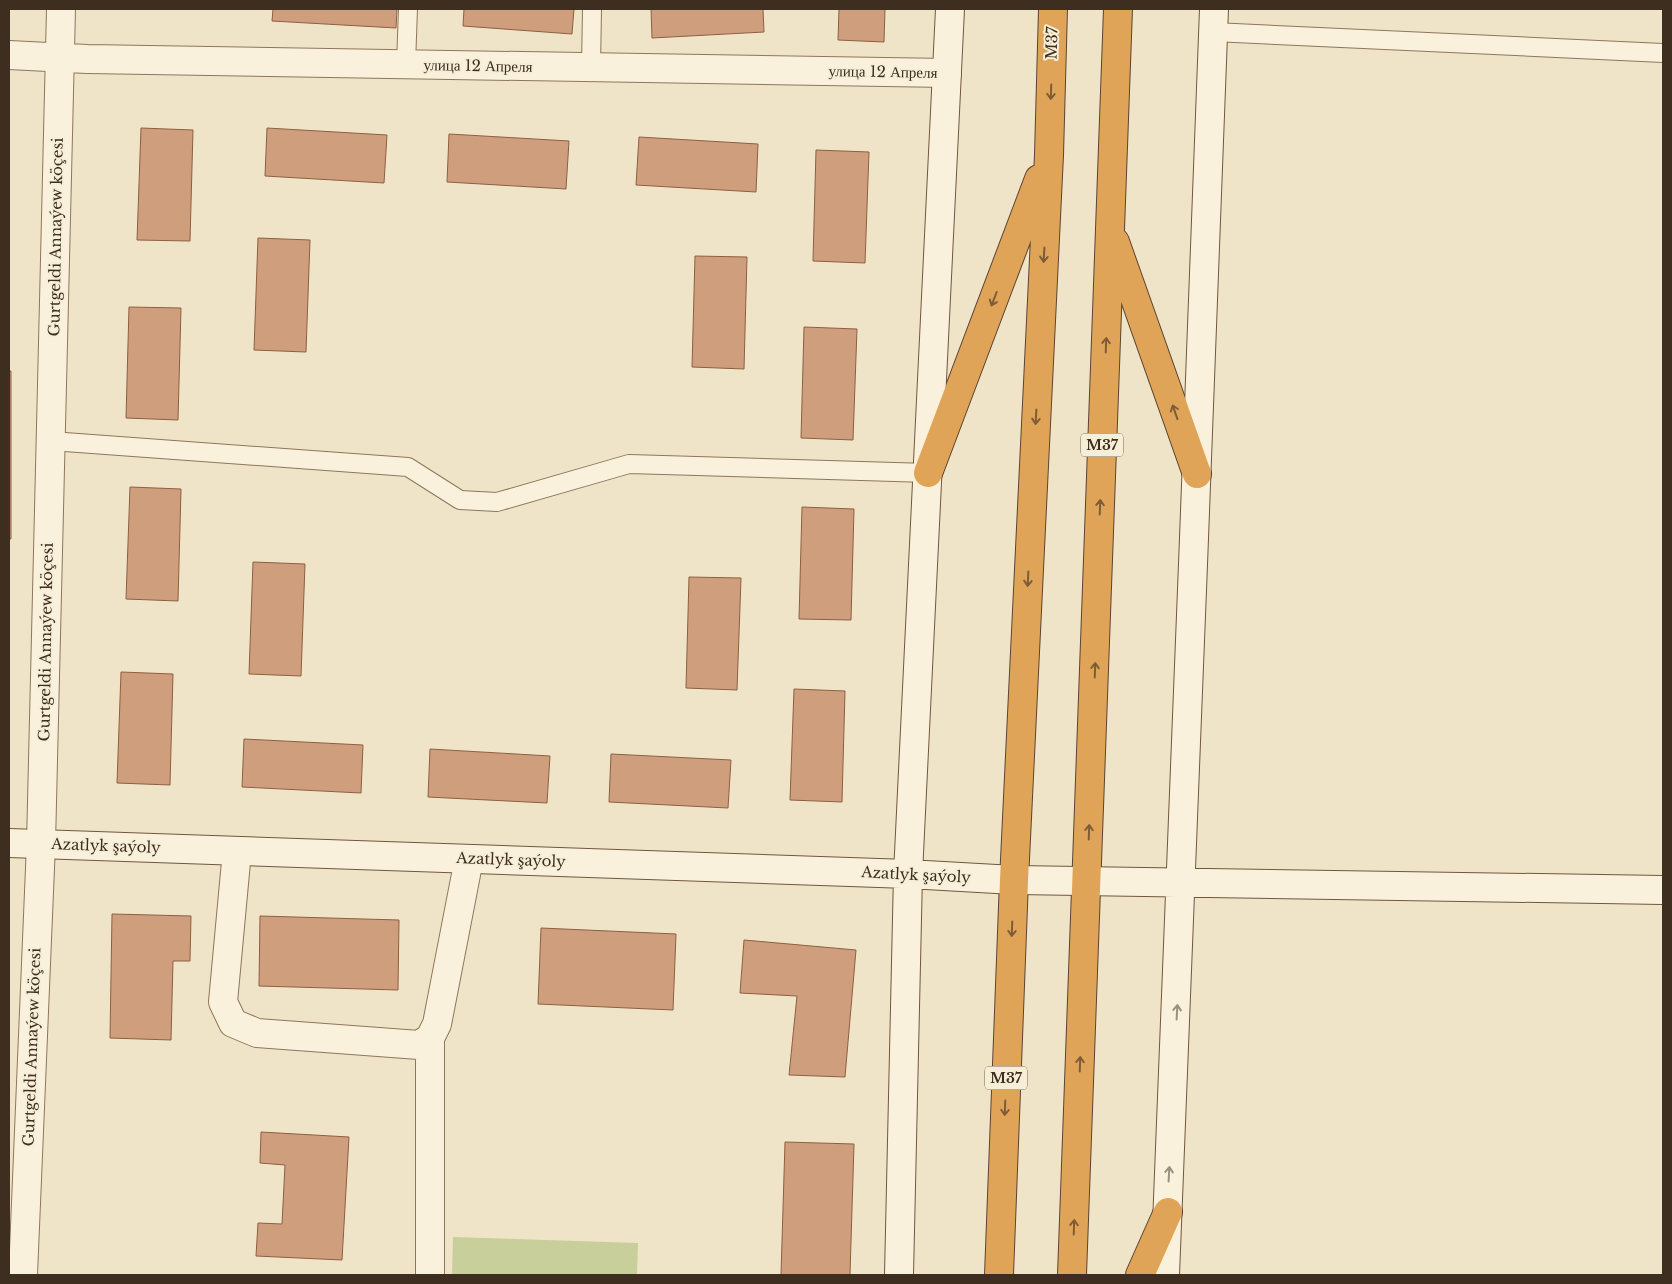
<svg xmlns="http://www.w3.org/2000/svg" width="1672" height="1284" font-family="'Libre Baskerville',serif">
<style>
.green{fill:#c9cf9b}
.building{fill:#cf9f7d;stroke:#8d5f41}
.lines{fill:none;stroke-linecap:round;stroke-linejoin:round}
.lane-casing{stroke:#8d765c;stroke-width:20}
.street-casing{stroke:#8d765c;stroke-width:30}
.secondary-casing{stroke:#6f573f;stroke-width:30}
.highway-casing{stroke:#5b4430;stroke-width:30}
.lane{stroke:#faf1dc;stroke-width:18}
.street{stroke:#faf1dc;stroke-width:28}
.secondary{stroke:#faf1dc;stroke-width:28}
.highway{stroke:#e0a458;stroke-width:28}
.oneway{stroke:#7e5d36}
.oneway2{stroke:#9c907e}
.labels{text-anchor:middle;stroke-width:4;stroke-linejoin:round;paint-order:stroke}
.shield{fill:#f7eed8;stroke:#756857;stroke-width:1}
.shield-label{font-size:14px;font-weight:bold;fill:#3d2e20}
.street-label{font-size:15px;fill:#3d2e20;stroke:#f7eed8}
</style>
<rect width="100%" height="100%" fill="#f0e4c8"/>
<path class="green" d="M 453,1237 L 638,1243 L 637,1275 L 452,1275 Z"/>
<path class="building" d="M 273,9 L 397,9 L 396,28 L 272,21 Z
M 464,9 L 574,9 L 572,34 L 463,26 Z
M 651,9 L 763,9 L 764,32 L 652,38 Z
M 839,9 L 885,9 L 884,42 L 838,40 Z
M 141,128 L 193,130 L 190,241 L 137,240 Z
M 267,128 L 387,135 L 384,183 L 265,176 Z
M 449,134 L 569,141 L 566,189 L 447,182 Z
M 639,137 L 758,144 L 756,192 L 636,185 Z
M 816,150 L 869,152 L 865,263 L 813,261 Z
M 258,238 L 310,240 L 306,352 L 254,350 Z
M 695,256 L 747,257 L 744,369 L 692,367 Z
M 129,307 L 181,308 L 178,420 L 126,418 Z
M 804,327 L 857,329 L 853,440 L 801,438 Z
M 9,371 L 11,371 L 11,539 L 9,539 Z
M 130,487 L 181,489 L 178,601 L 126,599 Z
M 802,507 L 854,509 L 851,620 L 799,619 Z
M 253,562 L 305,564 L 301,676 L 249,674 Z
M 689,577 L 741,578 L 737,690 L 686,688 Z
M 121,672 L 173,674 L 170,785 L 117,783 Z
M 794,689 L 845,691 L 842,802 L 790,800 Z
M 244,739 L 363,745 L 361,793 L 242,787 Z
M 430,749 L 550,756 L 547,803 L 428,797 Z
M 611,754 L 731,760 L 728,808 L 609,802 Z
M 112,914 L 191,916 L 190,961 L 173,961 L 171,1040 L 110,1038 Z
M 260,916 L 399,920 L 398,990 L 259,986 Z
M 541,928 L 676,934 L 673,1010 L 538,1004 Z
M 744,940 L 856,950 L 845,1077 L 789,1075 L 797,996 L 740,993 Z
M 261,1132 L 349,1137 L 342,1260 L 256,1256 L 258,1223 L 282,1224 L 285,1165 L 260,1163 Z
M 785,1142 L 854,1144 L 850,1275 L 781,1275 Z"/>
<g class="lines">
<defs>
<path id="lane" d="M 1213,32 L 1663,53
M 406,64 L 408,9
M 591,67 L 592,9
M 51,441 L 408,467 L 460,500 L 497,502 L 629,464 L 928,473"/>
<path id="street" d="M 9,55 L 87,59 L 947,73
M 237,851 L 223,1002 L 233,1023 L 257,1033 L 419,1045 L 430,1038 L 437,1024 L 469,859
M 430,1038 L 430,1275
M 23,1275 L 41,844 L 61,9"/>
<path id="secondary" d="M 9,843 L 908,874 L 1014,880 L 1663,890
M 899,1275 L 908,874 L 950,9
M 1165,1275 C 1185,853 1196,431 1214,9"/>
<path id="highway" d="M 1115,242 L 1197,474
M 928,473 L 1039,179
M 999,1275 L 1014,880 L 1049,155 L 1053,9
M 1072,1275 L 1118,9
M 1140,1275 L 1168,1212"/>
</defs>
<use href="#lane" class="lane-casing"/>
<use href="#street" class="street-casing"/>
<use href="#secondary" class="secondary-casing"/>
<use href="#highway" class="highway-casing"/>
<use href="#lane" class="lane"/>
<use href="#street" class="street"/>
<use href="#secondary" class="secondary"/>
<use href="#highway" class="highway"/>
</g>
<defs><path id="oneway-shaft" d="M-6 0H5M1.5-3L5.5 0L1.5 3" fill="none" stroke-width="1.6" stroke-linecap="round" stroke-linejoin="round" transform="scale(1.25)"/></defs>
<g class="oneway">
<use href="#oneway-shaft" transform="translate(1051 92) rotate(92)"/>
<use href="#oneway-shaft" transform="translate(1044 255) rotate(93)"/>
<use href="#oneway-shaft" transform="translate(994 299) rotate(111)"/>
<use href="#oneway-shaft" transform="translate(1106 345) rotate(-88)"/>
<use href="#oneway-shaft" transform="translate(1175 412) rotate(-109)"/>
<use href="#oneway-shaft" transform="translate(1036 417) rotate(93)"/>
<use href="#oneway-shaft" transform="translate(1100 507) rotate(-88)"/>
<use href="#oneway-shaft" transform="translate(1028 579) rotate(93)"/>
<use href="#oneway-shaft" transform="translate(1095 670) rotate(-88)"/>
<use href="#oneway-shaft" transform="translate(1089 832) rotate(-88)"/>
<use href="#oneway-shaft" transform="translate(1012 929) rotate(92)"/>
<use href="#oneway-shaft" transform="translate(1080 1064) rotate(-88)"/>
<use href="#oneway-shaft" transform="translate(1005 1108) rotate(92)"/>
<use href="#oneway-shaft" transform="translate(1074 1227) rotate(-88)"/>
</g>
<g class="oneway2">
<use href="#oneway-shaft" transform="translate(1177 1012) rotate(-87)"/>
<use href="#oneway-shaft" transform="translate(1169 1174) rotate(-87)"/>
</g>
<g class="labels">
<g class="shield">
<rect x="1081" y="433.5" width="42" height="23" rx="4"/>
<rect x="985" y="1066.5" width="42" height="23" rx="4"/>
</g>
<g class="shield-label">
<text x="1102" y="450">M37</text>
<text x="1006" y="1083">M37</text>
</g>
<g class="street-label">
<text transform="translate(1052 43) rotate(-88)" y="5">M37</text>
<text transform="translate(478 66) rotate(1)" y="5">улица 12 Апреля</text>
<text transform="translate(883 72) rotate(1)" y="5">улица 12 Апреля</text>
<text transform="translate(56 237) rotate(-89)" y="5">Gurtgeldi Annaýew köçesi</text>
<text transform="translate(46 642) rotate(-89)" y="5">Gurtgeldi Annaýew köçesi</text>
<text transform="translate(106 846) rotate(2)" y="5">Azatlyk şaýoly</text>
<text transform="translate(511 860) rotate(2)" y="5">Azatlyk şaýoly</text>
<text transform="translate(916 875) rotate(3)" y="5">Azatlyk şaýoly</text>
<text transform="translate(32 1047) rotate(-88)" y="5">Gurtgeldi Annaýew köçesi</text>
</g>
</g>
<rect width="1672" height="1284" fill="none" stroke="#3d2e20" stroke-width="20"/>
</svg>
